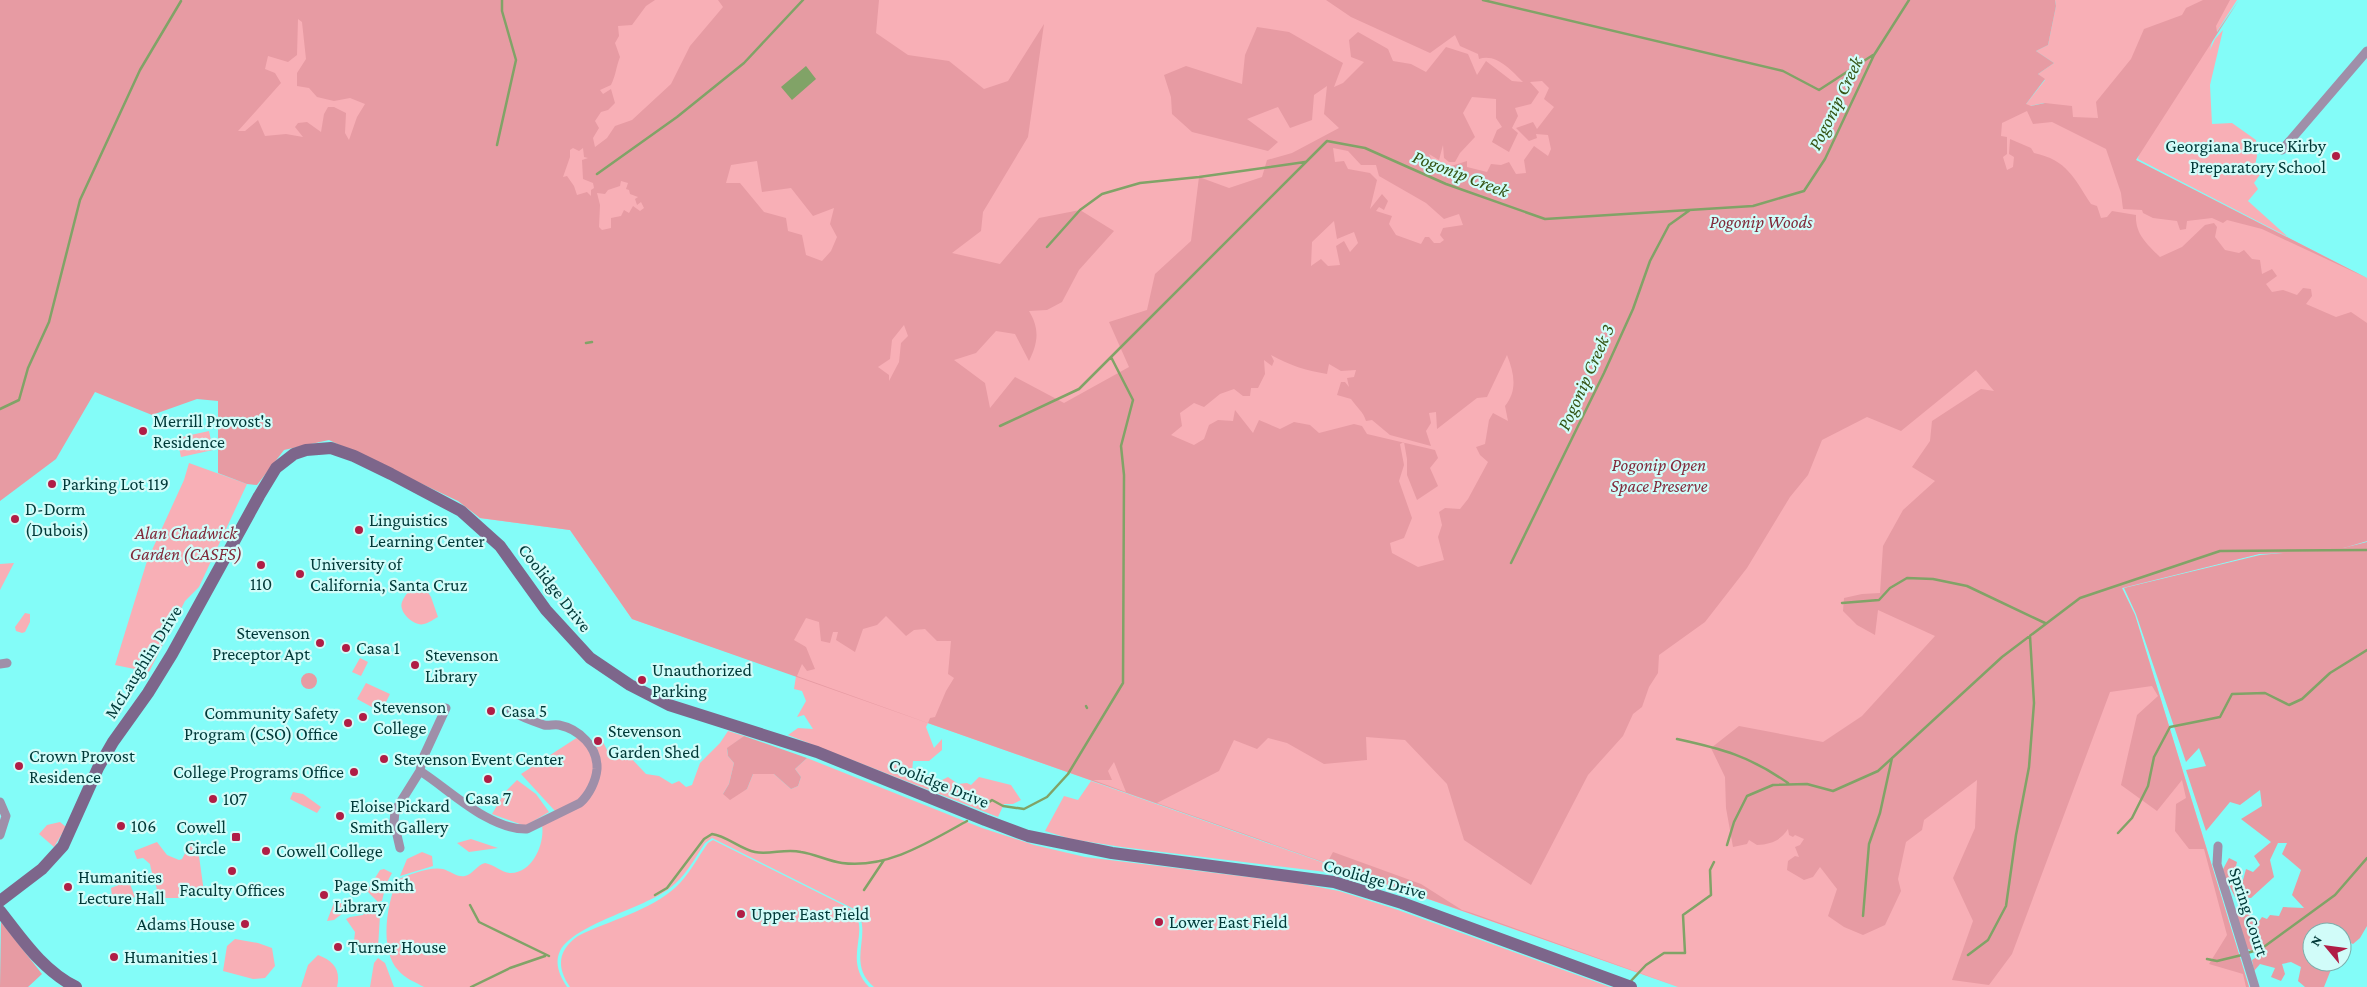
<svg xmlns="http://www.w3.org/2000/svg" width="2367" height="987" font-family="'Crimson Pro',serif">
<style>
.green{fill:#f8afb6}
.forest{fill:#e79ba3;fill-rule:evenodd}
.water{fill:#81a367}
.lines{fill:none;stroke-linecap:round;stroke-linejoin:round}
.stream{stroke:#81a367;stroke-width:2.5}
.street{stroke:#9f8fa9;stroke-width:9}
.secondary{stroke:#7d668b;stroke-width:12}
.poi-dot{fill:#b01d45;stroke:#d1fcf9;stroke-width:2}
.labels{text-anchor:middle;stroke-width:4.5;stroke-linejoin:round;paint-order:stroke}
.poi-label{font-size:18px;fill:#003938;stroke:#d1fcf9;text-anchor:start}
.park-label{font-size:18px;font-style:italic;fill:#81293a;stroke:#d1fcf9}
.street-label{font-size:18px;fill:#003938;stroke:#d1fcf9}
.water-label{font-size:19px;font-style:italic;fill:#345414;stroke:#d1fcf9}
</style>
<rect width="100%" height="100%" fill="#83fcf8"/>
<path class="green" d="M 0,0 L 1893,0 L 2026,104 L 2045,80 L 2038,74 L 2054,63 L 2036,51 L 2048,45 L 2056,6 L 2055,0 L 2237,0 L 2216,33 L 2215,30 L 2210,50 L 2215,39 L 2223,30 L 2210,85 L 2212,124 L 2232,123 L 2256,140 L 2257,156 L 2254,170 L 2262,164 L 2264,169 L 2254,183 L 2258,189 L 2248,201 L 2288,237 L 2138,159 L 2141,146 L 2133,147 L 2044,103 L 2030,106 L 2367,278 L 2367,541 L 2340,549 L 2259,554 L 2122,588 L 2135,615 L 2249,987 L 1678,987 L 928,723 L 926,727 L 934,748 L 942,739 L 942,750 L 929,761 L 913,761 L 912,772 L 917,779 L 942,780 L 948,777 L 958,784 L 967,783 L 971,785 L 979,777 L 1011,785 L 1021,800 L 1013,804 L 1004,804 L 998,817 L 788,735 L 798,728 L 813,729 L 804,715 L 797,717 L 806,701 L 802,691 L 794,689 L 796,676 L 632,619 L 570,530 L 480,518 Z
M 209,431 L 213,450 L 181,457 L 177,438 Z
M 189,463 L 247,484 L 199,587 L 185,601 L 149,672 L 115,665 L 147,561 L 184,480 Z
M 14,563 L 0,590 L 0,564 Z
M 419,579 L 431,597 L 438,617 C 434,619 429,623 424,624 C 414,627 398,612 402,602 C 405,594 414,585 419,579 Z
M 25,613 L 30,614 L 30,622 L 25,632 L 22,633 L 16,631 L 15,627 Z
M 360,658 L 368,662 L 361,676 L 352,672 Z
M 366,683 L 390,694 L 381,712 L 357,699 Z
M 728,731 L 744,736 L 727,749 L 728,756 L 734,763 L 729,784 L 723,794 L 736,794 L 747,789 L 753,774 L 774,774 L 791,789 L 798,786 L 801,777 L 795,769 L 807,758 L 982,828 L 1034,845 L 1085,857 L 1297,883 L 1339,891 L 1398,910 L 1610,987 L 874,987 C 845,962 874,934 856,910 L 712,838 L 705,843 C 695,858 685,877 670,888 C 643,909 574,924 560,951 C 554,964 560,976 567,987 L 424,987 C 415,982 404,978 398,970 C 379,949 387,904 397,880 C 408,875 430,866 443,869 C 450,871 458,878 465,876 C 473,874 477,865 485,863 C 495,865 502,873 511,873 C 533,873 545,843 542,825 L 584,803 L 598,751 L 596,747 L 603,742 L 611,758 L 622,756 L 631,758 L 646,774 L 659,776 L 672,784 L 679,781 L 686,787 L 692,785 L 700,763 L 720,743 Z
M 578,737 L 586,744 L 595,766 C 585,797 586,799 555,811 L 521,774 Z
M 517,780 L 536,794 L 549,812 L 525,826 L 492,814 L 505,792 Z
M 1091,781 L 1327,864 L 1326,872 L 1122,847 L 1071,839 L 1045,831 L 1064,796 L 1078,800 Z
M 293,792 L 303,794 L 321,807 L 317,813 L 290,799 Z
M 60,822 L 66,827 L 54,847 L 39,834 L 47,825 Z
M 471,839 L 498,848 L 469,852 L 457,843 Z
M 192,840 L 198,849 L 204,892 L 199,890 L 198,893 L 181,898 L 158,898 C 157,882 152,877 150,864 L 143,858 L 137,859 L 134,851 L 157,842 L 167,855 L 179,860 L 182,859 Z
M 713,840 L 851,909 C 873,930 841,958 869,987 L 570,987 C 556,967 558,950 578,936 C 610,920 650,911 676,887 C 689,875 698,857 708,843 Z
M 422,852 L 432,856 L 433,866 L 400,876 L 407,859 Z
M 384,869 L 392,873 L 386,884 L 382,901 L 378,902 L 367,891 L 380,870 Z
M 129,881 L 135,897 L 108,907 L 112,897 L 111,888 Z
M 335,900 L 343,904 L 343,913 L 334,920 L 327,921 Z
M 371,902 L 380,915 L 378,948 L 372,951 L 354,941 L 355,932 L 346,919 L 350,917 L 363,915 Z
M 235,939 L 258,943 L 272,948 L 275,966 L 265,978 L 253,979 L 223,971 L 227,946 Z
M 318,955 C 334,961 341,970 337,987 L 301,987 L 308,965 Z
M 378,958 L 385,963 L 394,987 L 370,987 L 374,963 Z"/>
<path class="forest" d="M 0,0 L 655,0 L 646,6 L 632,25 L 618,26 L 619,36 L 615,43 L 620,57 C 616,67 616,75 611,85 L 600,90 L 603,94 L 611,89 L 615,103 L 608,110 L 601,112 L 595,121 L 599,128 L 593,138 L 595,147 L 607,138 L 615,126 L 632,120 L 671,84 L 690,46 L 723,7 L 718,0 L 879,0 L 876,33 L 908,55 L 949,61 L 984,89 L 1008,81 L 1044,24 L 1028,137 L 983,212 L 981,231 L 952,253 L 1000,264 L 1039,218 L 1080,210 L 1114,231 L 1079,270 L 1062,302 L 1047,310 L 1029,311 C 1040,329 1038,343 1029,361 L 1015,334 L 996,331 L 976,353 L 954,360 L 985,383 L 990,408 L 1015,377 L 1064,403 L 1129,367 L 1109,322 L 1147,310 L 1155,274 L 1191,241 L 1199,177 L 1229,188 L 1262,177 L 1267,160 L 1292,153 L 1339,128 L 1324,114 L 1327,86 L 1314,95 L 1312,120 L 1290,128 L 1278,107 L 1247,119 L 1278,142 L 1268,151 L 1192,132 L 1172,114 L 1171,97 L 1164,75 L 1186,66 L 1242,84 L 1245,55 L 1257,27 L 1289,32 L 1343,63 L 1334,87 L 1343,83 L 1364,62 L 1351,57 L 1349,40 L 1358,32 L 1388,49 L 1393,61 L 1411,64 L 1426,72 L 1446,47 L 1468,54 L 1477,75 L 1486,61 L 1512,81 L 1523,82 C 1511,70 1496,53 1479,59 L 1478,54 L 1460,46 L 1455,35 L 1430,53 L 1351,17 L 1326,0 L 2055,0 L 2056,6 L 2048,45 L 2036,51 L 2054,63 L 2038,74 L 2045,79 L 2026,104 L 2031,106 L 2045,103 L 2072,106 L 2073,117 L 2098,118 L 2096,102 L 2131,59 L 2144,29 L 2182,15 L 2186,8 L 2203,0 L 2230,0 L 2216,26 L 2217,32 L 2239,0 L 2136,160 L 2367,278 L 2262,229 L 2227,220 L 2223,223 L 2212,218 L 2187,221 L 2186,229 L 2180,230 L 2177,221 L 2153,218 L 2143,213 L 2142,210 L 2123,209 L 2121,193 L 2106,149 L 2052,122 L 2033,124 L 2027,111 L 2002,123 L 2001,136 L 2007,137 L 2007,154 L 2003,157 L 2007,170 L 2013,167 L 2014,157 L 2009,154 L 2010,139 L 2031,148 L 2034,153 C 2067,160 2074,178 2091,204 L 2097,206 L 2101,218 L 2107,217 L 2112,211 L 2136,215 C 2135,234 2147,244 2160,257 L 2182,247 L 2205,225 L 2214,223 L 2217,227 L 2215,237 L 2225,250 L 2239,253 L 2244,250 L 2252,259 L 2260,260 L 2262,274 L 2272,269 L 2277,276 L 2266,284 L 2272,292 L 2283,290 L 2297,295 L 2303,288 L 2311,289 L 2312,296 L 2306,304 L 2336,317 L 2351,312 L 2367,323 L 2367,541 L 2343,548 L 2367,542 L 2367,926 L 2360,938 L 2353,944 L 2346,941 L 2342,946 L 2342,932 L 2312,932 L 2312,962 L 2334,962 L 2324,987 L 2305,987 L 2298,981 L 2301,967 L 2291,962 L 2282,964 L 2285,974 L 2281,981 L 2271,977 L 2275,968 L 2260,964 L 2254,971 L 2252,960 L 2260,955 L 2248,949 L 2241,950 L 2229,914 L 2240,913 L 2239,909 L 2247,909 L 2255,927 L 2262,917 L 2267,919 L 2270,915 L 2279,916 L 2283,907 L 2304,908 L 2292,895 L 2301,870 L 2282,854 L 2287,843 L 2278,843 L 2270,860 L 2274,877 L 2251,898 L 2235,897 L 2222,871 L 2229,858 L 2237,862 L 2234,874 L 2243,880 L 2246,869 L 2253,872 L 2260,865 L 2254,856 L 2271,842 L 2241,819 L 2262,806 L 2260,790 L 2240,805 L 2230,802 L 2206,831 L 2186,770 L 2206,766 L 2199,748 L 2186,762 L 2136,614 L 2124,588 L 2260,555 L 2283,553 L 2259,554 L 2122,588 L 2135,615 L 2249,987 L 2246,987 L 2243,974 L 2209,964 L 2227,935 L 2204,849 L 2189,849 L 2175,831 L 2176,804 L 2186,798 L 2182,780 L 2157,811 L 2121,785 L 2137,715 L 2158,696 L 2152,686 L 2110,692 L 2012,954 L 1989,985 L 1952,980 L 1973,921 L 1953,878 L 1975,828 L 1977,780 L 1924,820 L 1922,830 L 1906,842 L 1898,879 L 1901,891 L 1885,925 L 1863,935 L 1844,927 L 1828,916 L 1837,889 L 1820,867 L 1813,877 L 1804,880 L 1787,870 L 1788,861 L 1795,856 L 1799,857 L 1795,847 L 1800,845 L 1804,839 L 1795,835 L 1793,837 L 1789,835 L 1788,829 C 1780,841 1771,844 1757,845 L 1749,840 L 1747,844 L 1733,847 L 1726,808 L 1725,777 L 1711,748 L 1739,726 L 1823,742 L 1862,716 L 1935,636 L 1878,610 L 1875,635 L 1857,625 L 1843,611 L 1844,598 L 1862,594 L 1880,593 L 1883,546 L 1903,510 L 1935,481 L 1912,467 L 1930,441 L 1932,421 L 1981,389 L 1994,391 L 1976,370 L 1901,431 L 1867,417 L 1822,440 L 1808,475 L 1790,497 L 1747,568 L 1705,622 L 1659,655 L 1658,673 L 1649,687 L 1642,707 L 1633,714 L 1623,736 L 1588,775 L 1531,885 L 1464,840 L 1447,784 L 1405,740 L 1366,737 L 1367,760 L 1324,764 L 1287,743 L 1268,738 L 1257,749 L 1234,740 L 1219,771 L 1157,803 L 1327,863 L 1333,852 L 1421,884 L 1462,910 L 1472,913 L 1679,987 L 632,619 L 570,530 L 480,518 L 458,501 L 329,440 L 284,450 L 257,485 L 247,484 L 218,473 L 218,401 L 197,399 L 152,415 L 95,392 L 56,459 L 0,501 ZM 298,19 L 302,22 L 306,59 L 297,73 L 297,86 L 309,88 L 317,97 L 334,101 L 350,98 L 365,104 L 357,117 L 349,140 L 345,133 L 346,113 L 334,107 L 328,107 L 324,114 L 321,132 L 307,122 L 298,123 L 295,127 L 303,137 L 286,134 L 265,136 L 258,120 L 245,131 L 238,131 L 281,83 L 275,73 L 265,69 L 268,56 L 288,62 L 297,55 ZM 1542,81 L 1549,88 L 1544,99 L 1554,107 L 1537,129 L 1533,122 L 1516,128 L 1529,141 L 1537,138 L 1536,134 L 1548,135 L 1551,149 L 1548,156 L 1534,146 L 1524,160 L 1526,173 L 1516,174 L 1509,162 L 1501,165 L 1491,164 L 1487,172 L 1467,167 L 1467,161 L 1448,167 L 1445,175 L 1430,171 L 1435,167 L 1429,154 L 1439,160 L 1443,145 L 1444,158 L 1449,162 L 1455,162 L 1460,153 L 1475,137 L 1463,113 L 1472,97 L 1496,99 L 1496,118 L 1502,127 L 1497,130 L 1492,142 L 1509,152 L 1518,133 L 1512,128 L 1518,116 L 1515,108 L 1531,104 L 1539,92 L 1530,82 ZM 573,148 L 579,151 L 583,148 L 584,157 L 588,158 L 582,160 L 583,179 L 593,183 L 594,188 L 591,190 L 591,196 L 587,192 L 577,195 L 574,186 L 567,176 L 563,177 L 570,157 L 570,150 ZM 1333,148 L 1348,151 L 1361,165 L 1376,165 L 1379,176 L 1426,203 L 1444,219 L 1459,214 L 1463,225 L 1443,228 L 1440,235 L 1444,240 L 1440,243 L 1434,243 L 1429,237 L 1425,237 L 1421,244 L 1396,235 L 1389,224 L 1392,216 L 1376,211 L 1379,207 L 1384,210 L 1388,201 L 1382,194 L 1370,209 L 1377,180 L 1370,173 L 1348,169 L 1344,161 L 1335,162 ZM 757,161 L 762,192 L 791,188 L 813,216 L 834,208 L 830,224 L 837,237 L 831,251 L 822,261 L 806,255 L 802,235 L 788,231 L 786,218 L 764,212 L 740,183 L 726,183 L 731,165 ZM 621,181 L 628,183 L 626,189 L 629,190 L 630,194 L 638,197 L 635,199 L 637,205 L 641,202 L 644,208 L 640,211 L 633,206 L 629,213 L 624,210 L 621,216 L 611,218 L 611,228 L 602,230 L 599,227 L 600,205 L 597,193 L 605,194 L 608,190 L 620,186 ZM 1334,221 L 1337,239 L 1354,232 L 1358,243 L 1350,252 L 1344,241 L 1336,246 L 1340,265 L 1328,266 L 1321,259 L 1311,266 L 1312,242 ZM 904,325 L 908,336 L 901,343 L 899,362 L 889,381 L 889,375 L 878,367 L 890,359 L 892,340 ZM 1271,355 C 1291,366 1305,370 1327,374 L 1329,364 L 1341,371 L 1356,370 L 1354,377 L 1347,378 L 1349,387 L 1345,382 L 1341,382 L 1337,395 L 1351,399 C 1357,408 1363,411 1366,421 L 1372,420 L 1390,435 L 1431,446 L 1426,431 L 1431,423 L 1429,413 L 1436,412 L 1437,429 L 1477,398 L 1487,397 L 1507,355 C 1514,373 1518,390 1505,406 L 1508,421 L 1493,413 L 1489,420 L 1485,444 L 1476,447 L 1480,455 L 1488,462 L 1468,499 L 1460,509 L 1445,508 L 1439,512 L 1442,525 L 1438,537 L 1444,560 L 1418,567 L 1392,553 L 1390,543 L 1404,538 L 1412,518 L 1399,481 L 1404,465 L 1400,444 L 1404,442 L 1407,459 L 1407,475 L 1417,500 L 1438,486 L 1430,468 L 1438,458 L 1435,450 L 1367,434 L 1362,426 L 1354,424 L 1319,433 L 1310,425 L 1294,422 L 1280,429 L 1259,420 L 1253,433 L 1235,410 L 1233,421 L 1218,420 L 1209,425 L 1204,439 L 1194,445 L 1171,435 L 1182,426 L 1180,413 L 1194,403 L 1204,407 L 1220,394 L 1234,389 L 1243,396 L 1250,396 L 1251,388 L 1258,388 L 1265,374 L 1264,360 L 1272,366 L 1274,361 ZM 886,616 L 906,636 L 914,630 L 925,629 L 937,641 L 951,641 L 948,674 L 954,678 L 946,691 L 935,717 L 930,718 L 928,723 L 797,676 L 802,664 L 807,671 L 815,669 L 806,647 L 794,640 L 806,618 L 819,622 L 821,641 L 830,643 L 833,632 L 838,632 L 836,640 L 855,652 L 863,629 L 877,625 ZM 1114,762 L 1126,792 L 1093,780 L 1112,780 L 1108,771 Z
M301 681a8 8 0 1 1 16 0a8 8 0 1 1-16 0Z
M 744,736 L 807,758 L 795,769 L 801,777 L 798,786 L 791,789 L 774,774 L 753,774 L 747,789 L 730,800 L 723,794 L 729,784 L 734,763 L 728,756 L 727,748 Z
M 1,922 L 42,974 L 28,987 L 0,987 Z"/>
<path class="water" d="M 806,66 L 816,79 L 792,100 L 781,87 Z"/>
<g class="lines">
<path class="stream" d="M 1483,0 L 1783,71 L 1819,90 L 1873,55
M 497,145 L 516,60 L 502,11 L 502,0
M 597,174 L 677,117 L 744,63 L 803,0
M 1047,247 L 1080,210 L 1102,194 L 1140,183 L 1199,177 L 1305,162
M 586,343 L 592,342
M 0,409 L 19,400 L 28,368 L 49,322 L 80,200 L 140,70 L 181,1
M 1000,426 L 1079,389 L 1327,141 L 1365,148 L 1446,184 L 1545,219 L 1753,206 L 1804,191 L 1825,159 L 1874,55 L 1909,0
M 1511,563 L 1604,373 L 1633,309 L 1650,261 L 1669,225 L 1690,210
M 1842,603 L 1879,600 L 1890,588 L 1907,578 L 1933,579 L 1967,586 L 2045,623
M 1086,706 L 1087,708
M 1677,739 C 1723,749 1749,756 1788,783
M 981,808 L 992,800 L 1003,806 L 1024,809 L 1047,797 L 1068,774 L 1123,683 L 1124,475 L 1121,446 L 1133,400 L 1111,357
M 2118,833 L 2132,818 L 2148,786 L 2154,757 L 2170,727 L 2220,717 L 2232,694 L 2265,693 L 2289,705 L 2302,699 L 2330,673 L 2367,650
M 1727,845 L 1734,822 L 1747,796 L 1773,785 L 1807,784 L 1833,791 L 1878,771 L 2002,657 L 2080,598 L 2220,551 L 2367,550
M 864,890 L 884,860
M 655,895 L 667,888 L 704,839 L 712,834 C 727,836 740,849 755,852 C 770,855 786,848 801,852 C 815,854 828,861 842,863 C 887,869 929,842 967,821
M 470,905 L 479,922 L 549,956
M 1863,916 L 1869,844 L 1880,813 L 1892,758
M 2247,953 L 2261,949 L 2335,895 L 2367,858
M 1968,955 L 1988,940 L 2006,906 L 2016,835 L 2029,767 L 2034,703 L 2030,636
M 2207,959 L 2217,961 L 2242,955
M 1629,983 L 1646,965 L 1664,953 L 1685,953 L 1683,915 L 1711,895 L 1710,870 L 1714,862
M 471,987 L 510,968 L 545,956"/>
<path class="street" d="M 2282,150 L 2367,51
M 0,664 L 7,663
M 420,771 C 450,790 489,830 527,829 L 580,803 C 589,795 596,781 597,769 C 598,747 579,729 559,725 C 554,724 549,726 544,725 C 532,721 521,717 511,711
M 0,802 L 6,816 L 0,835
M 2218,846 L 2217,864 L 2255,987
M 400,848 L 394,822 L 395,811 L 420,771 L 422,760 L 446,708"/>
<path class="secondary" d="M 0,901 L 42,869 L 63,846 L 98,768 L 113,742 L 148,693 L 172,654 L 259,496 L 276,468 L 294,454 L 306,450 L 331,448 L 354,456 L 391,474 L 461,511 L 500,546 L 546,610 L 590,658 L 630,685 L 669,705 L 817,752 L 985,820 L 1028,836 L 1112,853 L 1334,882 L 1402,903 L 1631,987
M 0,911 C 22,939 43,971 76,987"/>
</g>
<g class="poi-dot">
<circle cx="2336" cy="156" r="5"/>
<circle cx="143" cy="431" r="5"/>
<circle cx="52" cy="484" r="5"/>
<circle cx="15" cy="519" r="5"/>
<circle cx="359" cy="530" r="5"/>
<circle cx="261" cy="565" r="5"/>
<circle cx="300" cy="574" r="5"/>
<circle cx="320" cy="643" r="5"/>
<circle cx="346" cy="648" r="5"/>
<circle cx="415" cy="665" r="5"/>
<circle cx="642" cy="680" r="5"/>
<circle cx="491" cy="711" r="5"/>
<circle cx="363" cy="717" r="5"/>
<circle cx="348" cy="723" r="5"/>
<circle cx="598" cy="741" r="5"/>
<circle cx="384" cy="759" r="5"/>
<circle cx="19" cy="766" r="5"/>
<circle cx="354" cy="772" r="5"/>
<circle cx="488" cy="779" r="5"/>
<circle cx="213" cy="799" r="5"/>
<circle cx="340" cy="816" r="5"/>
<circle cx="121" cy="826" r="5"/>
<rect x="231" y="832" width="10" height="10" rx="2.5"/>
<circle cx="266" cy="851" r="5"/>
<circle cx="232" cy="871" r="5"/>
<circle cx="68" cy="887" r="5"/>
<circle cx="324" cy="895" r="5"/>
<circle cx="741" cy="914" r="5"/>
<circle cx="1159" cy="922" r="5"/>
<circle cx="245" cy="924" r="5"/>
<circle cx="338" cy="947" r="5"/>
<circle cx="114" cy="957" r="5"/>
</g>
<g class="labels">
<g class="poi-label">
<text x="2326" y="152" text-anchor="end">Georgiana Bruce Kirby<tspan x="2326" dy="21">Preparatory School</tspan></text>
<text x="153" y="427">Merrill Provost's<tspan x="153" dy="21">Residence</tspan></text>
<text x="62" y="490">Parking Lot 119</text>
<text x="25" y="515">D-Dorm<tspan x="25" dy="21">(Dubois)</tspan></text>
<text x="369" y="526">Linguistics<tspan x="369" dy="21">Learning Center</tspan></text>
<text x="310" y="570">University of<tspan x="310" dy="21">California, Santa Cruz</tspan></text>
<text x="261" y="590" text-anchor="middle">110</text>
<text x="310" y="639" text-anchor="end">Stevenson<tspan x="310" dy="21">Preceptor Apt</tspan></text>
<text x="356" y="654">Casa 1</text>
<text x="425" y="661">Stevenson<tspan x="425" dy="21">Library</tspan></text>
<text x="652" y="676">Unauthorized<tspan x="652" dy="21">Parking</tspan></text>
<text x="373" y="713">Stevenson<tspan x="373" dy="21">College</tspan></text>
<text x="501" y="717">Casa 5</text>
<text x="338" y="719" text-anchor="end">Community Safety<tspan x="338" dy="21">Program (CSO) Office</tspan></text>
<text x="608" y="737">Stevenson<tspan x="608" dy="21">Garden Shed</tspan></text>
<text x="29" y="762">Crown Provost<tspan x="29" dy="21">Residence</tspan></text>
<text x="394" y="765">Stevenson Event Center</text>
<text x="344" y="778" text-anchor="end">College Programs Office</text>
<text x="488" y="804" text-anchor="middle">Casa 7</text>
<text x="223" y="805">107</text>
<text x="350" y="812">Eloise Pickard<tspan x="350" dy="21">Smith Gallery</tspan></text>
<text x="131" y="832">106</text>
<text x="226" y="833" text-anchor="end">Cowell<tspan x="226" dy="21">Circle</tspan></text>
<text x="276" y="857">Cowell College</text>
<text x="78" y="883">Humanities<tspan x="78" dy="21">Lecture Hall</tspan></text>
<text x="334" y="891">Page Smith<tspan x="334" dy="21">Library</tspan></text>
<text x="232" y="896" text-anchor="middle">Faculty Offices</text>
<text x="751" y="920">Upper East Field</text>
<text x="1169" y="928">Lower East Field</text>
<text x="235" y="930" text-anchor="end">Adams House</text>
<text x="348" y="953">Turner House</text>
<text x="124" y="963">Humanities 1</text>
</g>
<g class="park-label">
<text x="1761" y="228">Pogonip Woods</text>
<text x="1659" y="471">Pogonip Open<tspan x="1659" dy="21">Space Preserve</tspan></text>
<text x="186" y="539">Alan Chadwick<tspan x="186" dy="21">Garden (CASFS)</tspan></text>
</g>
<g class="street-label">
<text transform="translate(555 588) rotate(52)" y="6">Coolidge Drive</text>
<text transform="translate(143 662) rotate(-58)" y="6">McLaughlin Drive</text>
<text transform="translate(939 783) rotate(22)" y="6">Coolidge Drive</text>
<text transform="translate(1375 879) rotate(16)" y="6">Coolidge Drive</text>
<text transform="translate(2249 912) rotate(72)" y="6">Spring Court</text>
</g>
<g class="water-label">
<text transform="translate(1835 103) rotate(-64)" y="7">Pogonip Creek</text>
<text transform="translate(1461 173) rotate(21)" y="7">Pogonip Creek</text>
<text transform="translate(1585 377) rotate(-66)" y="7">Pogonip Creek 3</text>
</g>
</g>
<g transform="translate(2327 947) rotate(299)"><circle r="24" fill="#d1fcf9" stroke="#7daeac"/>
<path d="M0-4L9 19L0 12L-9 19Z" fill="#b01d45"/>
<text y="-8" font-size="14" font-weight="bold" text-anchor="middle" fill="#003938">N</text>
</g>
</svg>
